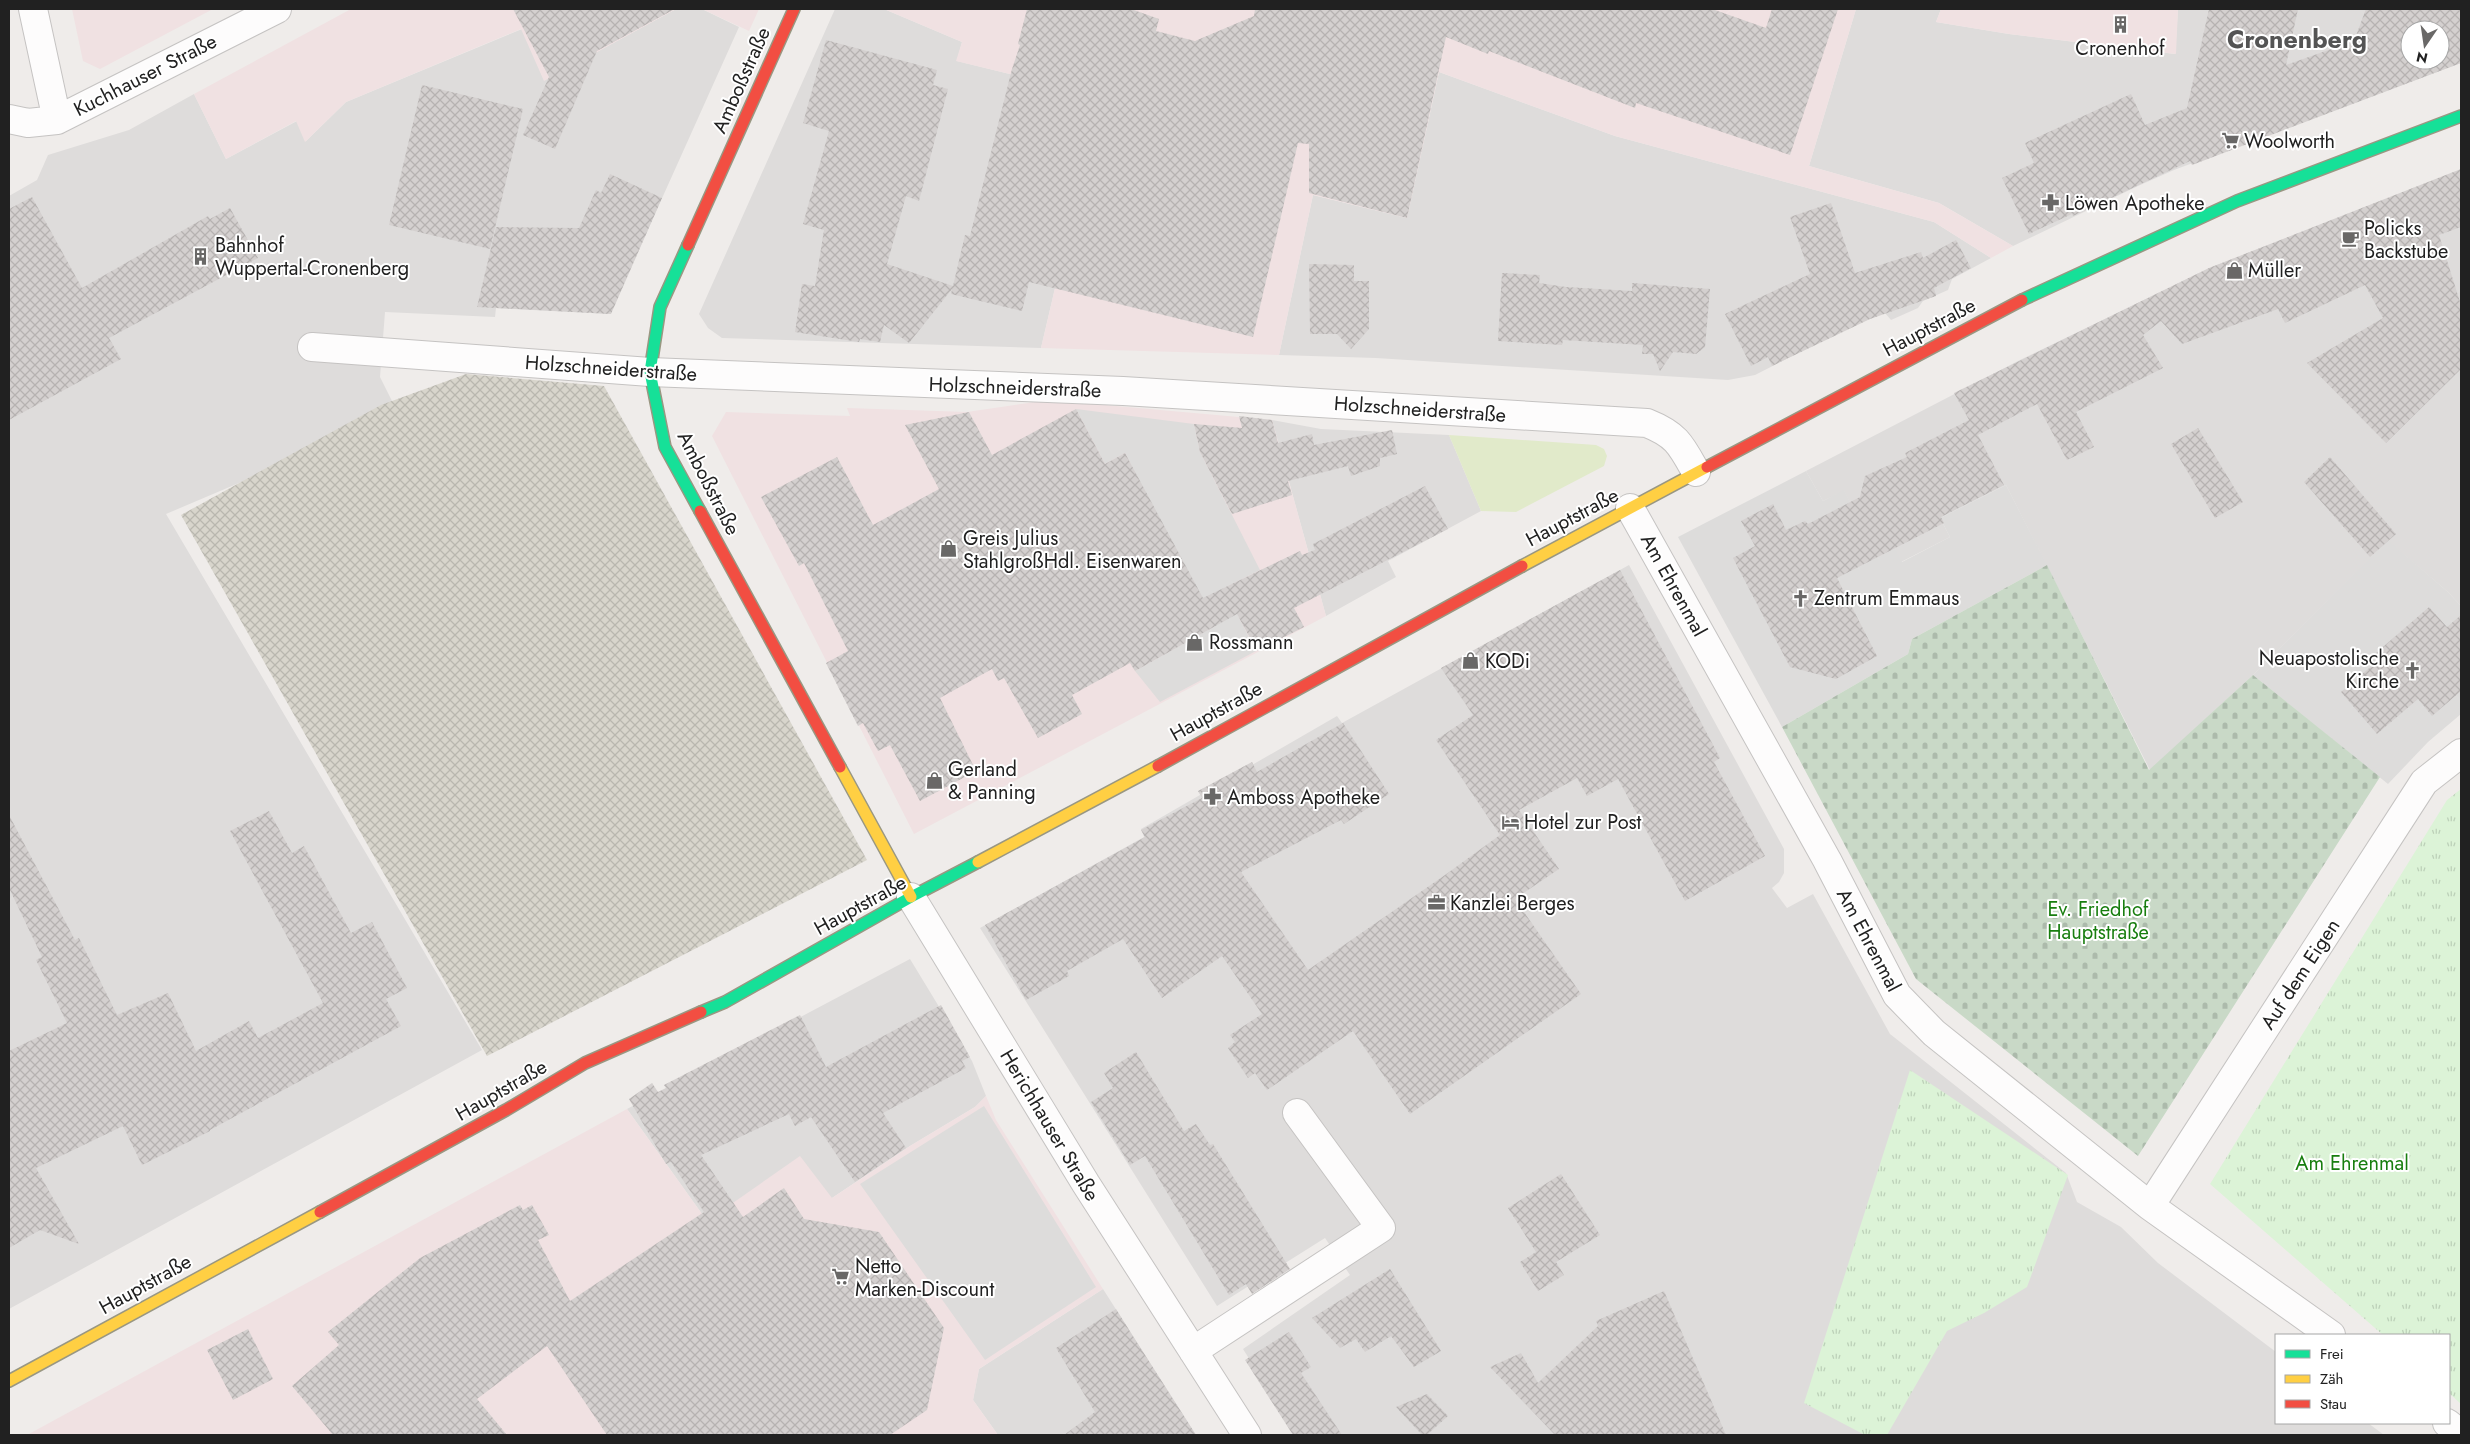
<svg xmlns="http://www.w3.org/2000/svg" width="2470" height="1444" font-family="Jost,sans-serif">
<style>
.residential{fill:#dedcdb;fill-rule:evenodd}
.commercial{fill:#f0e1e2}
.religious{fill:#dddcdb}
.construction{fill:url(#construction-cross-hatch)}
.grass{fill:#e1eaca}
.cemetery{fill:url(#cemetery-stones)}
.park{fill:url(#park-tufts)}
.building{fill:url(#building-cross-hatch);fill-rule:evenodd}
.lines{fill:none;stroke-linecap:round;stroke-linejoin:round}
.street-casing{stroke:#c5c3c2;stroke-width:30}
.fast-casing{stroke:#999782;stroke-width:14}
.slow-casing{stroke:#999782;stroke-width:14}
.jam-casing{stroke:#999782;stroke-width:14}
.street{stroke:#fdfcfc;stroke-width:28}
.fast{stroke:#16e098;stroke-width:11}
.slow{stroke:#ffcf43;stroke-width:11}
.jam{stroke:#f24e42;stroke-width:11}
.labels{text-anchor:middle;stroke-width:4;stroke-linejoin:round;paint-order:stroke}
.poi-label{font-size:20px;fill:#212121;stroke:#fff;text-anchor:start}
.street-label{font-size:20px;fill:#212121;stroke:#fff}
.park-label{font-size:20px;fill:#187e0f;stroke:#fff}
.district-label{font-size:25px;font-weight:bold;fill:#545454;stroke:#fff}
</style>
<defs>
<pattern id="construction-cross-hatch" width="8" height="8" patternUnits="userSpaceOnUse" patternTransform="scale(1.25)"><rect width="8" height="8" fill="#d8d5cc"/><path d="M0 0l8 8M0 8l8-8" fill="none" stroke="#b9b7af"/></pattern>
<pattern id="cemetery-stones" width="16" height="16" patternUnits="userSpaceOnUse" patternTransform="scale(1.25)"><rect width="16" height="16" fill="#c9d9c7"/><path d="M2 7V4a2 2 0 0 1 4 0v3zM10 15v-3a2 2 0 0 1 4 0v3z" fill="#acbaab"/></pattern>
<pattern id="park-tufts" width="24" height="20" patternUnits="userSpaceOnUse" patternTransform="scale(1.25)"><rect width="24" height="20" fill="#dcf3d7"/><path d="M3 7l-1-3M5 7V3M7 7l1-3M15 17l-1-3M17 17v-4M19 17l1-3" fill="none" stroke="#bcd0b8"/></pattern>
<pattern id="building-cross-hatch" width="8" height="8" patternUnits="userSpaceOnUse" patternTransform="scale(1.25)"><rect width="8" height="8" fill="#d4d0cf"/><path d="M0 0l8 8M0 8l8-8" fill="none" stroke="#b6b2b1"/></pattern>
</defs>
<rect width="100%" height="100%" fill="#efecea"/>
<path class="residential" d="M 676,9 L 702,9 L 739,27 L 610,314 L 496,308 L 495,317 L 385,312 L 380,377 L 399,415 L 166,514 L 482,1050 L 9,1309 L 9,196 L 37,180 L 48,155 L 129,130 L 194,94 L 226,159 L 297,121 L 306,141 L 346,102 L 522,29 L 544,80 Z
M 835,9 L 884,9 L 962,42 L 957,61 L 1100,96 L 1041,348 L 722,338 L 708,328 L 699,314 Z
M 1856,9 L 1941,9 L 1936,22 L 2009,34 L 2175,54 L 2178,9 L 2461,9 L 2461,63 L 2174,170 L 2138,186 L 2013,246 L 1939,203 L 1809,166 ZM 2410,30 L 2440,30 L 2440,60 L 2410,60 Z
M 1439,72 L 1615,136 L 1934,222 L 1991,258 L 1952,279 L 1948,290 L 1923,301 L 1918,308 L 1891,320 L 1885,313 L 1849,327 L 1755,375 L 1728,380 L 1376,358 L 1279,355 L 1313,195 L 1407,218 Z
M 2461,170 L 2461,606 L 2448,592 L 2388,541 L 2253,675 L 2150,770 L 2006,485 L 1940,518 L 1950,537 L 1901,562 L 1878,558 L 1844,491 L 1823,501 L 1806,471 L 2020,360 L 2212,267 Z
M 1272,420 L 1321,429 L 1449,435 L 1481,511 L 1388,561 L 1396,577 L 1326,616 Z
M 1629,565 L 1784,849 L 1784,873 L 1779,882 L 1772,888 L 1787,908 L 1813,894 L 1890,1034 L 2066,1173 L 2077,1202 L 2121,1227 L 2158,1263 L 2276,1352 L 2276,1423 L 2368,1423 L 2384,1435 L 1297,1435 L 1243,1349 L 1350,1275 L 1325,1238 L 1217,1306 L 980,928 L 1144,837 L 1141,829 L 1337,716 L 1342,723 Z
M 910,959 L 972,1061 L 986,1096 L 975,1107 L 910,1146 L 832,1198 L 707,1221 L 627,1109 Z
M 1103,1289 L 1196,1435 L 998,1435 L 973,1400 L 979,1369 Z"/>
<path class="commercial" d="M 72,9 L 213,9 L 100,69 L 83,61 Z
M 351,9 L 676,9 L 544,81 L 521,29 L 346,102 L 305,142 L 296,121 L 226,159 L 194,94 Z
M 702,9 L 759,9 L 749,31 Z
M 884,9 L 1856,9 L 1809,166 L 1939,203 L 2013,246 L 1991,258 L 1934,222 L 1615,136 L 1439,72 L 1407,218 L 1313,195 L 1279,355 L 1041,348 L 1100,96 L 956,61 L 962,42 Z
M 1941,9 L 2178,9 L 2176,54 L 2009,34 L 1936,22 Z
M 1049,400 L 1272,420 L 1326,616 L 914,834 L 712,436 L 726,412 L 850,416 L 847,408 L 967,412 Z
M 986,1096 L 996,1120 L 1103,1289 L 979,1369 L 973,1400 L 998,1435 L 27,1435 L 627,1109 L 707,1221 L 800,1156 L 832,1198 L 910,1146 L 975,1107 Z"/>
<path class="religious" d="M 1076,409 L 1194,424 L 1200,452 L 1260,570 L 1224,588 L 1256,651 L 1160,702 L 1135,671 L 1215,626 L 1125,453 L 1105,464 Z
M 1806,471 L 1823,501 L 1844,490 L 1878,558 L 1895,549 L 1902,562 L 1950,537 L 1940,518 L 2006,485 L 2047,565 L 1912,639 L 1908,654 L 1782,727 L 1678,537 Z
M 2388,540 L 2448,592 L 2461,606 L 2461,714 L 2428,742 L 2388,784 L 2253,675 Z
M 984,1106 L 1096,1287 L 985,1360 L 860,1184 Z"/>
<path class="construction" d="M 466,374 L 604,386 L 867,860 L 487,1056 L 181,515 L 381,405 Z"/>
<path class="grass" d="M 1449,435 L 1596,445 L 1604,449 L 1607,456 L 1604,466 L 1516,512 L 1481,511 Z"/>
<path class="cemetery" d="M 2047,565 L 2149,770 L 2253,675 L 2380,777 L 2138,1156 L 1916,979 L 1782,727 L 1908,654 L 1912,639 Z"/>
<path class="park" d="M 2461,789 L 2461,1404 L 2449,1393 L 2449,1335 L 2383,1335 L 2210,1184 L 2447,800 Z
M 1910,1070 L 2068,1175 L 2027,1287 L 1984,1313 L 1947,1331 L 1887,1435 L 1865,1435 L 1804,1403 Z"/>
<path class="building" d="M 513,9 L 675,9 L 597,51 L 555,149 L 523,135 L 549,77 Z
M 1027,9 L 1131,9 L 1159,19 L 1156,31 L 1195,41 L 1254,16 L 1255,9 L 1712,9 L 1766,28 L 1772,9 L 1838,9 L 1790,155 L 1636,103 L 1635,108 L 1489,51 L 1488,54 L 1446,37 L 1407,218 L 1309,193 L 1309,144 L 1298,143 L 1253,337 L 1029,282 L 1022,311 L 951,294 L 952,289 L 909,343 L 884,325 L 880,342 L 860,339 L 859,342 L 795,332 L 802,284 L 815,286 L 824,230 L 803,224 L 829,131 L 803,123 L 826,40 L 937,70 L 933,85 L 948,89 L 919,201 L 906,196 L 887,264 L 953,286 L 965,235 L 970,236 L 1012,69 L 1020,45 L 1018,44 Z
M 2209,9 L 2298,9 L 2286,65 L 2354,41 L 2366,9 L 2461,9 L 2461,63 L 2192,165 L 2190,161 L 2073,216 L 2072,214 L 2029,234 L 2002,178 L 2034,163 L 2025,143 L 2131,94 L 2145,125 L 2187,108 ZM 2410,30 L 2440,30 L 2440,60 L 2410,60 Z
M 422,85 L 523,109 L 490,249 L 389,225 Z
M 2461,169 L 2461,227 L 2439,235 L 2461,305 L 2461,369 L 2386,443 L 2307,363 L 2383,318 L 2365,285 L 2285,323 L 2278,309 L 2182,344 L 2161,321 L 2143,335 L 2163,368 L 2076,412 L 2094,447 L 2067,460 L 2037,404 L 1978,435 L 2004,485 L 1941,517 L 1944,523 L 1837,578 L 1877,656 L 1836,679 L 1790,667 L 1733,558 L 1755,546 L 1741,521 L 1773,504 L 1786,530 L 1805,521 L 1808,524 L 1860,497 L 1865,476 L 1907,457 L 1905,453 L 1969,420 L 1954,393 L 2209,268 Z
M 610,174 L 662,198 L 611,314 L 477,307 L 496,227 L 579,228 L 596,190 L 601,193 Z
M 32,197 L 82,288 L 208,216 L 210,219 L 230,208 L 258,258 L 109,338 L 121,359 L 9,420 L 9,209 Z
M 1831,203 L 1855,273 L 1921,252 L 1923,258 L 1956,240 L 1971,268 L 1934,288 L 1936,296 L 1870,319 L 1772,366 L 1768,357 L 1751,366 L 1725,314 L 1810,274 L 1790,217 Z
M 1309,264 L 1354,265 L 1354,281 L 1369,281 L 1369,329 L 1351,349 L 1337,334 L 1310,334 Z
M 1502,273 L 1540,275 L 1539,283 L 1566,287 L 1632,291 L 1632,283 L 1710,289 L 1705,347 L 1696,354 L 1673,352 L 1660,371 L 1653,354 L 1642,354 L 1643,345 L 1563,340 L 1562,345 L 1498,341 Z
M 1076,409 L 1105,464 L 1125,453 L 1203,598 L 1300,551 L 1302,555 L 1315,550 L 1313,544 L 1425,486 L 1448,529 L 1294,608 L 1304,627 L 1257,651 L 1237,614 L 1135,671 L 1130,663 L 1072,695 L 1082,714 L 1038,738 L 1004,678 L 998,681 L 992,669 L 940,698 L 976,771 L 920,801 L 890,745 L 878,751 L 863,723 L 858,726 L 826,663 L 848,651 L 804,563 L 799,566 L 761,497 L 837,457 L 873,525 L 939,489 L 905,425 L 969,412 L 992,455 Z
M 1239,416 L 1272,420 L 1278,443 L 1312,434 L 1314,445 L 1392,430 L 1397,454 L 1380,458 L 1380,466 L 1351,476 L 1348,466 L 1288,481 L 1292,495 L 1232,514 L 1200,452 L 1194,424 L 1242,428 Z
M 2198,428 L 2243,502 L 2215,518 L 2171,444 Z
M 2330,457 L 2396,534 L 2370,557 L 2304,482 Z
M 1620,570 L 1720,758 L 1714,762 L 1765,856 L 1685,901 L 1618,779 L 1587,796 L 1577,778 L 1519,810 L 1559,869 L 1515,899 L 1581,994 L 1410,1114 L 1353,1031 L 1267,1090 L 1255,1073 L 1248,1078 L 1228,1048 L 1235,1042 L 1230,1035 L 1262,1014 L 1222,956 L 1162,998 L 1123,939 L 1067,971 L 1069,976 L 1026,1000 L 985,925 L 1145,837 L 1141,830 L 1202,798 L 1198,791 L 1252,762 L 1257,772 L 1343,723 L 1389,794 L 1344,824 L 1341,820 L 1241,872 L 1308,970 L 1445,875 L 1500,835 L 1436,740 L 1473,715 L 1441,668 Z
M 2429,607 L 2447,627 L 2461,615 L 2461,691 L 2432,716 L 2418,699 L 2377,734 L 2341,692 L 2381,658 L 2376,653 Z
M 269,811 L 292,853 L 304,846 L 351,933 L 372,922 L 407,988 L 386,999 L 401,1026 L 210,1130 L 210,1131 L 142,1165 L 123,1126 L 36,1168 L 79,1244 L 40,1230 L 9,1248 L 9,1051 L 67,1023 L 36,960 L 42,957 L 9,888 L 9,815 L 75,940 L 79,938 L 117,1015 L 168,993 L 196,1051 L 249,1021 L 258,1038 L 323,1003 L 230,831 Z
M 941,1005 L 970,1057 L 962,1061 L 966,1068 L 883,1113 L 906,1148 L 855,1182 L 811,1117 L 795,1126 L 789,1114 L 701,1155 L 743,1217 L 784,1188 L 804,1219 L 879,1232 L 944,1328 L 927,1410 L 890,1435 L 607,1435 L 547,1346 L 477,1399 L 507,1435 L 333,1435 L 292,1386 L 339,1345 L 328,1332 L 420,1258 L 520,1205 L 523,1210 L 532,1205 L 549,1235 L 538,1240 L 570,1301 L 704,1212 L 671,1162 L 666,1164 L 629,1099 L 652,1083 L 658,1092 L 666,1088 L 664,1085 L 800,1015 L 826,1067 Z
M 1136,1052 L 1184,1131 L 1196,1124 L 1210,1145 L 1213,1144 L 1290,1269 L 1252,1294 L 1246,1284 L 1229,1295 L 1145,1156 L 1130,1165 L 1091,1102 L 1113,1088 L 1104,1073 Z
M 1561,1174 L 1600,1235 L 1556,1262 L 1564,1275 L 1538,1291 L 1520,1262 L 1536,1252 L 1508,1208 Z
M 1390,1269 L 1441,1351 L 1414,1367 L 1391,1336 L 1365,1352 L 1356,1339 L 1340,1348 L 1312,1318 Z
M 1664,1291 L 1726,1435 L 1555,1435 L 1490,1367 L 1521,1353 L 1538,1383 L 1598,1326 L 1596,1321 Z
M 1116,1309 L 1131,1333 L 1196,1435 L 1064,1435 L 1095,1412 L 1056,1348 Z
M 248,1329 L 273,1379 L 233,1400 L 207,1350 Z
M 1289,1332 L 1311,1367 L 1301,1373 L 1342,1435 L 1293,1435 L 1245,1360 Z
M 1427,1394 L 1448,1416 L 1427,1435 L 1422,1435 L 1396,1407 Z"/>
<g class="lines">
<defs>
<path id="street" d="M 33,9 L 57,120
M 9,119 L 28,123 L 57,120 L 277,9
M 312,347 L 650,372 L 1123,391 L 1647,423 C 1677,435 1681,445 1696,472
M 1630,508 L 1827,860 L 1897,995 L 1934,1033 L 2150,1206 L 2331,1335
M 911,897 L 1086,1184 L 1247,1435
M 2150,1206 L 2424,782 L 2461,753
M 1193,1351 L 1381,1228 L 1297,1113
M 2447,1423 L 2461,1434"/>
<path id="fast" d="M 688,245 L 660,307 L 650,372 L 665,447 L 700,511
M 2022,300 L 2237,201 L 2461,116
M 701,1012 L 725,1002 L 911,897 L 978,862"/>
<path id="slow" d="M 1522,566 L 1707,467
M 840,767 L 911,897
M 978,862 L 1158,766
M 9,1381 L 320,1212"/>
<path id="jam" d="M 688,245 L 794,9
M 1707,467 L 2022,300
M 700,511 L 840,767
M 1158,766 L 1522,566
M 320,1212 L 506,1110 L 585,1063 L 701,1012"/>
</defs>
<use href="#street" class="street-casing"/>
<use href="#fast" class="fast-casing"/>
<use href="#slow" class="slow-casing"/>
<use href="#jam" class="jam-casing"/>
<use href="#street" class="street"/>
<use href="#fast" class="fast"/>
<use href="#slow" class="slow"/>
<use href="#jam" class="jam"/>
</g>
<defs>
<symbol id="building-bare" viewBox="-9 -9 18 18"><path d="M-4-6H4V6H1V3H-1V6H-4ZM-2.5-4.3h1.7v1.8h-1.7ZM.8-4.3h1.7v1.8H.8ZM-2.5-1h1.7V.8h-1.7ZM.8-1h1.7V.8H.8Z" fill="#696867" stroke="#fff" stroke-width="2.5" paint-order="stroke"/></symbol>
<symbol id="supermarket-bare" viewBox="-9 -9 18 18"><path d="M-6-5.5h2.5l.6 2H6L4.5 2H-2.5L-4.4-4H-6ZM-1.5 3.2a1.3 1.3 0 1 0 .1 0ZM3 3.2a1.3 1.3 0 1 0 .1 0Z" fill="#696867" stroke="#fff" stroke-width="2.5" paint-order="stroke"/></symbol>
<symbol id="pharmacy-bare" viewBox="-9 -9 18 18"><path d="M-2-6h4v4h4v4h-4v4h-4v-4h-4v-4h4Z" fill="#696867" stroke="#fff" stroke-width="2.5" paint-order="stroke"/></symbol>
<symbol id="cafe-bare" viewBox="-9 -9 18 18"><path d="M-5.5-4.5H6V0H3Q3 3.5 0 3.5H-2.5Q-5.5 3.5-5.5 0ZM3-3.2v2h1.7v-2ZM-6 4.5H4V6H-6Z" fill="#696867" stroke="#fff" stroke-width="2.5" paint-order="stroke"/></symbol>
<symbol id="shop-bare" viewBox="-9 -9 18 18"><path d="M-5-2.5h2.3a2.7 3.5 0 0 1 5.4 0H5L5.5 6h-11ZM-1.5-2.5h3a1.5 2.3 0 0 0-3 0Z" fill="#696867" stroke="#fff" stroke-width="2.5" paint-order="stroke"/></symbol>
<symbol id="church-bare" viewBox="-9 -9 18 18"><path d="M-1.2-6h2.4v3.5h3.3v2.4h-3.3V6h-2.4V-.1h-3.3v-2.4h3.3Z" fill="#696867" stroke="#fff" stroke-width="2.5" paint-order="stroke"/></symbol>
<symbol id="hotel-bare" viewBox="-9 -9 18 18"><path d="M-6-4.5h1.5V1H6V5H4.5V3h-9V5H-6ZM-4 0a1.8 1.8 0 1 1 3.6 0ZM.5 0V-2.5h3Q6-2.5 6 0Z" fill="#696867" stroke="#fff" stroke-width="2.5" paint-order="stroke"/></symbol>
<symbol id="office-bare" viewBox="-9 -9 18 18"><path d="M-6-3h4V-5.5h4V-3h4V5H-6ZM-1-4.5V-3h2v-1.5ZM-6 0V1H6V0Z" fill="#696867" stroke="#fff" stroke-width="2.5" paint-order="stroke"/></symbol>
</defs>
<g fill-rule="evenodd">
<use href="#building-bare" x="2108" y="12" width="25" height="25"/>
<use href="#supermarket-bare" x="2218" y="128" width="25" height="25"/>
<use href="#pharmacy-bare" x="2038" y="190" width="25" height="25"/>
<use href="#cafe-bare" x="2338" y="226" width="25" height="25"/>
<use href="#building-bare" x="188" y="244" width="25" height="25"/>
<use href="#shop-bare" x="2222" y="258" width="25" height="25"/>
<use href="#shop-bare" x="936" y="536" width="25" height="25"/>
<use href="#church-bare" x="1788" y="586" width="25" height="25"/>
<use href="#shop-bare" x="1182" y="630" width="25" height="25"/>
<use href="#shop-bare" x="1458" y="648" width="25" height="25"/>
<use href="#church-bare" x="2400" y="658" width="25" height="25"/>
<use href="#shop-bare" x="922" y="768" width="25" height="25"/>
<use href="#pharmacy-bare" x="1200" y="784" width="25" height="25"/>
<use href="#hotel-bare" x="1498" y="810" width="25" height="25"/>
<use href="#office-bare" x="1424" y="890" width="25" height="25"/>
<use href="#supermarket-bare" x="828" y="1264" width="25" height="25"/>
</g>
<g class="labels">
<g class="poi-label">
<text x="2120" y="55" text-anchor="middle">Cronenhof</text>
<text x="2244" y="148">Woolworth</text>
<text x="2065" y="210">Löwen Apotheke</text>
<text x="2364" y="235">Policks<tspan x="2364" dy="23">Backstube</tspan></text>
<text x="215" y="252">Bahnhof<tspan x="215" dy="23">Wuppertal-Cronenberg</tspan></text>
<text x="2248" y="277">Müller</text>
<text x="963" y="545">Greis Julius<tspan x="963" dy="23">StahlgroßHdl. Eisenwaren</tspan></text>
<text x="1814" y="605">Zentrum Emmaus</text>
<text x="1209" y="649">Rossmann</text>
<text x="2399" y="665" text-anchor="end">Neuapostolische<tspan x="2399" dy="23">Kirche</tspan></text>
<text x="1485" y="668">KODi</text>
<text x="948" y="776">Gerland<tspan x="948" dy="23">&amp; Panning</tspan></text>
<text x="1227" y="804">Amboss Apotheke</text>
<text x="1524" y="829">Hotel zur Post</text>
<text x="1450" y="910">Kanzlei Berges</text>
<text x="855" y="1273">Netto<tspan x="855" dy="23">Marken-Discount</tspan></text>
</g>
<g class="street-label">
<text transform="translate(145 75) rotate(-27)" y="7">Kuchhauser Straße</text>
<text transform="translate(741 80) rotate(-66)" y="7">Amboßstraße</text>
<text transform="translate(1929 327) rotate(-28)" y="7">Hauptstraße</text>
<text transform="translate(611 368) rotate(4)" y="7">Holzschneiderstraße</text>
<text transform="translate(1015 387) rotate(2)" y="7">Holzschneiderstraße</text>
<text transform="translate(1420 409) rotate(4)" y="7">Holzschneiderstraße</text>
<text transform="translate(709 483) rotate(63)" y="7">Amboßstraße</text>
<text transform="translate(1572 517) rotate(-28)" y="7">Hauptstraße</text>
<text transform="translate(1674 585) rotate(61)" y="7">Am Ehrenmal</text>
<text transform="translate(1216 711) rotate(-29)" y="7">Hauptstraße</text>
<text transform="translate(860 905) rotate(-29)" y="7">Hauptstraße</text>
<text transform="translate(1869 940) rotate(62)" y="7">Am Ehrenmal</text>
<text transform="translate(2300 974) rotate(-57)" y="7">Auf dem Eigen</text>
<text transform="translate(501 1090) rotate(-30)" y="7">Hauptstraße</text>
<text transform="translate(1050 1125) rotate(59)" y="7">Herichhauser Straße</text>
<text transform="translate(145 1284) rotate(-29)" y="7">Hauptstraße</text>
</g>
<g class="park-label">
<text x="2098" y="916">Ev. Friedhof<tspan x="2098" dy="23">Hauptstraße</tspan></text>
<text x="2352" y="1170">Am Ehrenmal</text>
</g>
<g class="district-label">
<text x="2297" y="48">Cronenberg</text>
</g>
</g>
<rect width="2470" height="1444" fill="none" stroke="#212121" stroke-width="20"/>
<rect x="2275" y="1334" width="175" height="90" fill="#ffffff" stroke="#a6a6a6"/>
<rect x="2285" y="1350" width="25" height="8" fill="#16e098" stroke="#a6a6a6"/>
<text x="2320" y="1359" font-size="15" fill="#212121">Frei</text>
<rect x="2285" y="1375" width="25" height="8" fill="#ffcf43" stroke="#a6a6a6"/>
<text x="2320" y="1384" font-size="15" fill="#212121">Zäh</text>
<rect x="2285" y="1400" width="25" height="8" fill="#f24e42" stroke="#a6a6a6"/>
<text x="2320" y="1409" font-size="15" fill="#212121">Stau</text>
<g transform="translate(2425 45) rotate(193)"><circle r="24" fill="#ffffff" stroke="#a6a6a6"/>
<path d="M0-4L9 19L0 12L-9 19Z" fill="#696867"/>
<text y="-8" font-size="14" font-weight="bold" text-anchor="middle" fill="#212121">N</text>
</g>
</svg>
